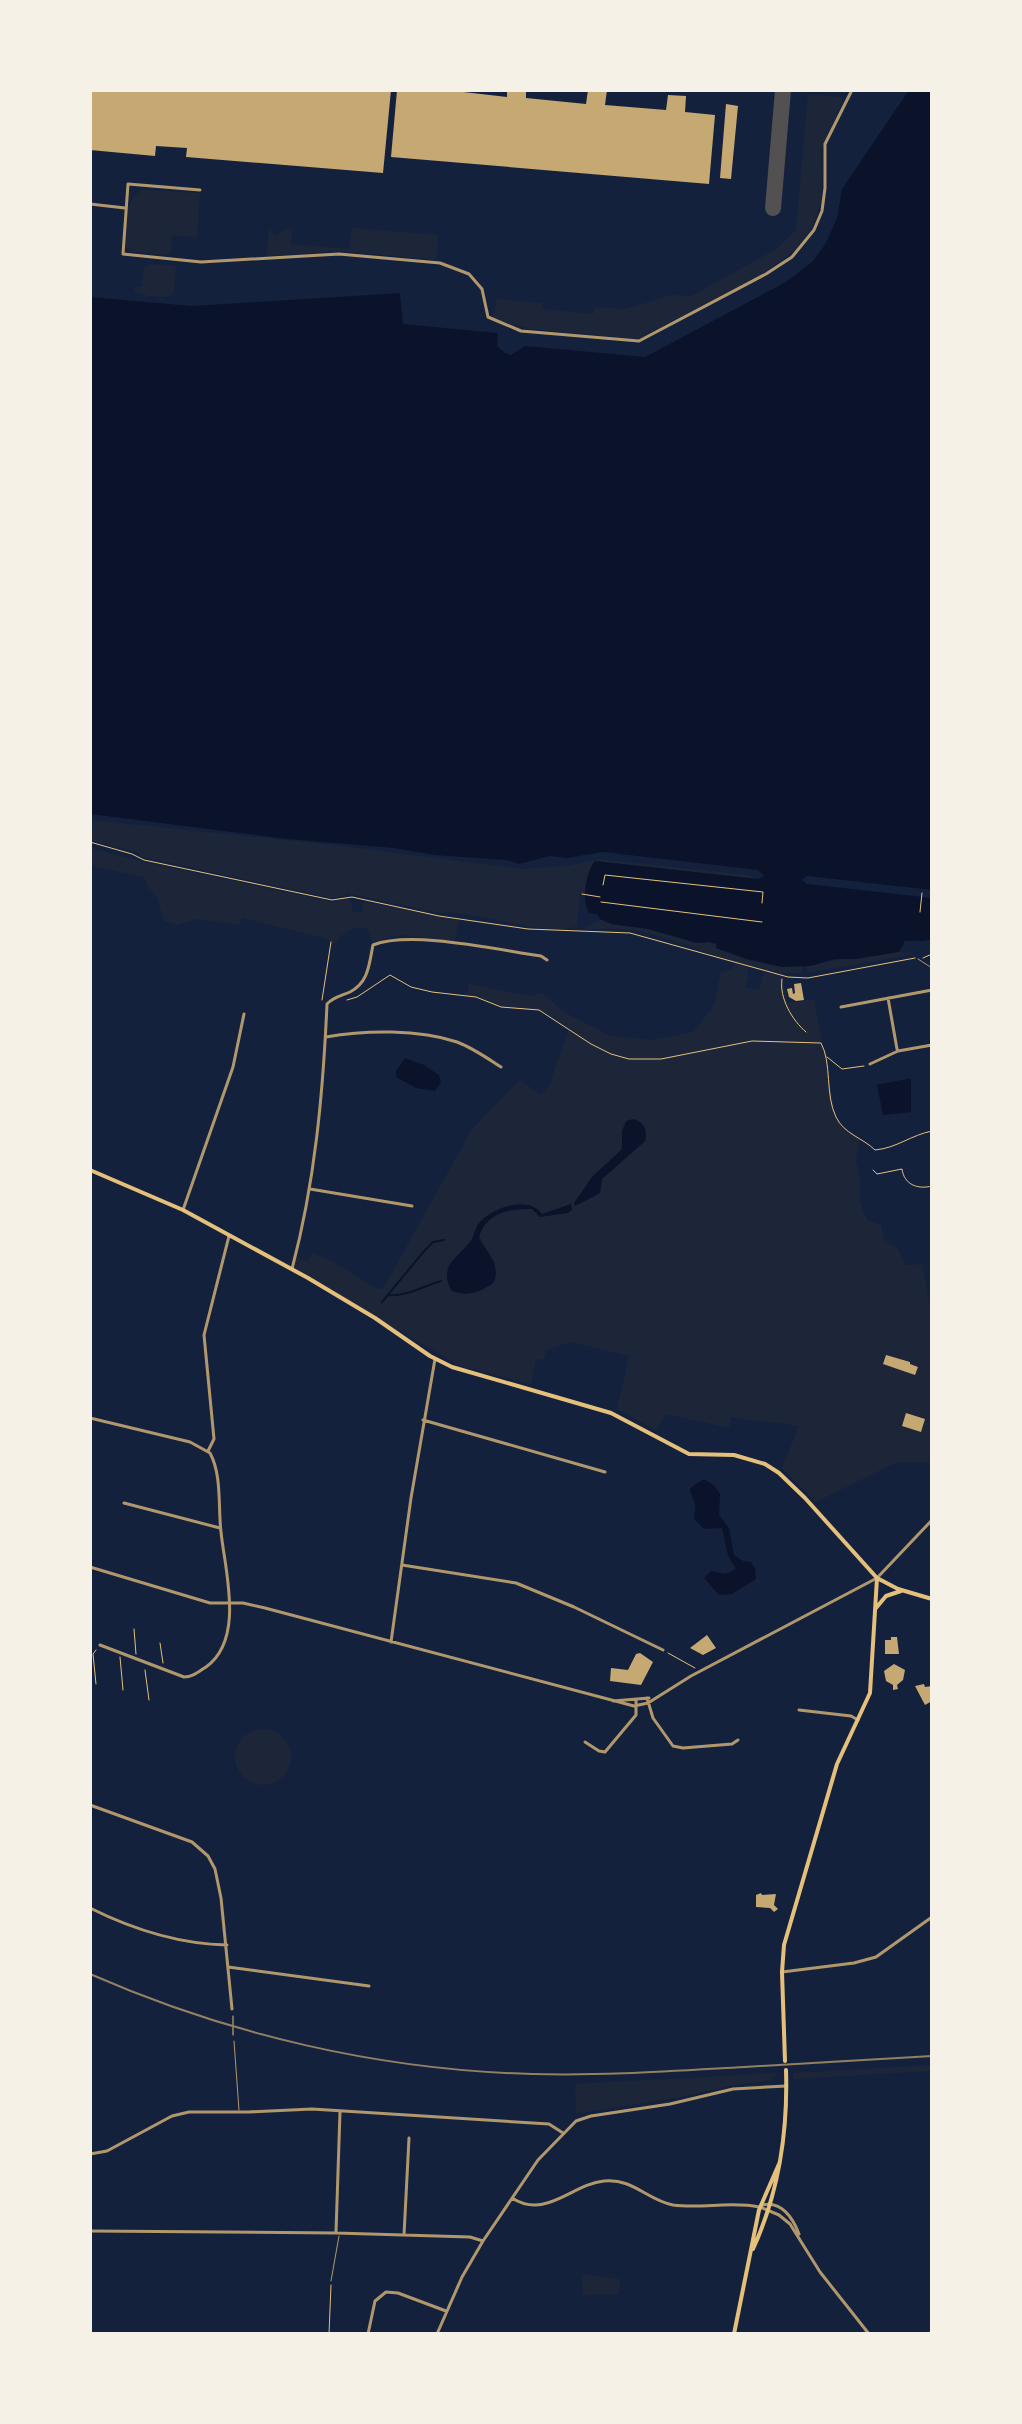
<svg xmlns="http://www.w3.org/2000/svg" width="1022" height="2424" font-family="'Archivo Narrow',sans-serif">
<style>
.green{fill:#1d2539;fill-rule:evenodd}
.water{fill:#0b132b}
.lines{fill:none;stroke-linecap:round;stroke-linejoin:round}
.stream{stroke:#0b132b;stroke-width:2}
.taxiway{stroke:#525050;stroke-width:16}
.building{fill:#c6a872}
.path{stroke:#e5c07b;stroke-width:1}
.service{stroke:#b1986c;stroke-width:1}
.minor{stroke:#b1986c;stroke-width:3}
.tertiary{stroke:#b1986c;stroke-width:3}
.secondary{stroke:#e5c07b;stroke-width:4}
.tram{stroke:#918062;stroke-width:2}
</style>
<rect width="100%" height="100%" fill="#14213d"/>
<path class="green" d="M 808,94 L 842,97 L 842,103 L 821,151 L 822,199 L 812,228 L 795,250 L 763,274 L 638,339 L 531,329 L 496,320 L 492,315 L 495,312 L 496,299 L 542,303 L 542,309 L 593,314 L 595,307 L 626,309 L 671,295 L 691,296 L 776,249 L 796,230 Z
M 142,190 L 200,193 L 197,237 L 172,235 L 170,255 L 134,252 L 127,249 C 122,232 124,199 142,190 Z
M 269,228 L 275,236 L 286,229 L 292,229 L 291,244 L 349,249 L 352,228 L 438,235 L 437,260 L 340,251 L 267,256 Z
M 150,264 L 176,266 L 174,292 L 169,297 L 148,296 L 135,292 L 135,287 L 142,286 L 144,267 Z
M 90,820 L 333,845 L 522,869 L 566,866 L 598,859 L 749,875 L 758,879 L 595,861 L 589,871 L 585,893 L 580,893 L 577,926 C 550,940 472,908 439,913 L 347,893 L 344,896 L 332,898 L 142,857 L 138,852 L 90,840 Z
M 90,848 L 140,861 L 332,902 L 349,899 L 353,904 L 351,909 L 353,912 L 362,912 L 363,903 L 366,902 L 459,920 L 455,942 L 404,935 L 372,942 L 368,929 C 350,925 343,933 332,947 L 331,942 L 325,938 L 242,918 L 240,925 L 197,919 L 177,925 L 164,921 L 156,895 L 148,887 L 144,877 L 90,866 Z
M 600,919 L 611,924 L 648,929 L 697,943 L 709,942 L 717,945 L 716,948 C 746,955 771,972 802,964 L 803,973 C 744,976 690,940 633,930 C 617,928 599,929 583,929 Z
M 899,952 L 914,954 L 807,973 L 807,964 Z
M 735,964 L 747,967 L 748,977 L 745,987 L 759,990 L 764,972 L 782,976 L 788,1003 L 814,999 L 836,1117 L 848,1132 L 860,1138 L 856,1160 L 860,1179 L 860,1202 L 867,1220 L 881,1225 L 884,1240 L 898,1249 L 905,1265 L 922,1264 L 932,1316 L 932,1463 L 897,1462 L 816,1502 L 782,1468 L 799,1426 C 775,1421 754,1422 731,1417 L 729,1428 L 666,1414 L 656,1430 L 617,1409 L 629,1356 L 571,1342 L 546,1350 L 544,1359 L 536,1360 L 531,1384 L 460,1366 L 292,1269 L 295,1257 L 308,1262 L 312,1253 L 330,1260 L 376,1288 L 383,1289 L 472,1129 L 520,1080 L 541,1095 L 548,1088 L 569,1029 L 539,1010 L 501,1007 L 479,997 L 467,996 L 469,984 L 530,996 L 542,993 L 564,1012 L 611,1036 L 652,1040 L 693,1032 L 714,1005 L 721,972 L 731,970 ZM 645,1128 L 645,1141 L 602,1179 L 600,1193 L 584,1202 L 576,1200 L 592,1177 L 620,1153 L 623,1140 ZM 511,1205 L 530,1206 L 542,1214 L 553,1214 L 538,1216 L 532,1209 C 517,1208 471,1216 481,1241 C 484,1248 491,1256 495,1262 L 492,1285 L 464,1294 L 447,1266 L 472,1241 L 483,1219 Z
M235 1757a28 28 0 1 1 56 0a28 28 0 1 1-56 0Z
M 932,2065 L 932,2071 L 793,2079 L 793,2073 Z
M 778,2073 L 770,2081 L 733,2085 L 686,2096 L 576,2114 L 575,2084 Z
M 582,2274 L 620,2279 L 619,2294 L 583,2295 Z"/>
<path class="water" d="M 909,90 L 932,90 L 932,890 L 807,876 L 802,880 L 807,884 L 932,898 L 932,939 L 924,941 L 905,941 L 899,952 L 856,959 L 835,959 L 811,966 L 782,967 L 746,959 L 716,948 L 717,944 L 709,942 L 697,943 L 648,929 L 611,924 L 600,919 L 597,914 L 589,913 C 581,900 586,872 595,861 L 758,879 L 764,876 L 758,870 L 603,852 L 567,858 L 549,856 L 519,864 L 507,860 L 435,855 L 394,848 L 287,839 L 90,814 L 90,297 L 192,306 L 400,293 L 403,324 L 498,333 L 497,346 L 505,353 L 511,355 L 525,346 L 645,357 L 786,282 L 813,261 L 826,243 L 837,218 L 842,189 Z
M 405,1058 L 424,1065 L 439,1075 L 441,1083 L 435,1091 L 416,1088 L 396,1077 L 396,1071 Z
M 911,1078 L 911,1112 L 883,1115 L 877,1085 Z
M 633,1119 C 644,1122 648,1130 645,1141 L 602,1179 L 600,1193 L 575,1206 L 574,1203 L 592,1177 L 622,1149 L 622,1131 L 626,1121 Z
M 571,1204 L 572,1210 L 568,1213 L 540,1217 L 532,1209 C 510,1208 485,1213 479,1238 C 487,1253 501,1264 494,1282 C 482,1292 465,1298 451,1290 C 439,1266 455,1260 469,1243 C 475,1237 474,1227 481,1221 C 494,1207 529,1195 542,1214 Z
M 704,1479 L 715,1486 L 720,1494 L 719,1515 L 729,1528 L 734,1555 L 743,1561 L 751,1562 L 755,1568 L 756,1579 L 732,1594 L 719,1595 L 704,1578 L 711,1571 L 726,1574 L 736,1569 L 728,1556 L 722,1528 L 704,1529 L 694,1519 C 694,1514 696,1509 695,1505 C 690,1486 684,1492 704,1479 Z"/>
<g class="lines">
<path class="stream" d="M 387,1295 C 407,1297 423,1286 441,1281
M 382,1302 L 425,1250 L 433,1242 L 444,1240"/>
<path class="taxiway" d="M 773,208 L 783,90"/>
</g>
<path class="building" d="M 90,90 L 391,90 L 383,173 L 186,157 L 187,148 L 156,146 L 155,156 L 90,150 Z
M 397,90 L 446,90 L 507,97 L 507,90 L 526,90 L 526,98 L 586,104 L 588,90 L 607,90 L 605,105 L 666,110 L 668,95 L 686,96 L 685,112 L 715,115 L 709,184 L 391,157 Z
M 726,104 L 738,106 L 731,179 L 720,178 Z
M 801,983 L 804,1000 L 796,1001 L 789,997 L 787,989 L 792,988 L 793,994 L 795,993 L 794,984 Z
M 886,1355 L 910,1362 L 910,1364 L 918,1367 L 915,1375 L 883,1364 Z
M 906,1413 L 925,1419 L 921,1432 L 902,1426 Z
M 707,1635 L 716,1648 L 703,1655 L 690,1648 Z
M 891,1637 L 897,1637 L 899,1654 L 885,1654 L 885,1640 L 891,1640 Z
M 640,1653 L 653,1662 L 641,1685 L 610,1681 L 611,1668 L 628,1670 L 636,1654 Z
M 894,1664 L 905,1670 L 903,1680 L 897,1685 L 898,1689 L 893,1690 L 893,1685 L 886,1681 L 884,1671 Z
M 924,1684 L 925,1687 L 932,1686 L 932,1701 L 925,1705 L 915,1686 Z
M 761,1893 L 762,1895 L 776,1894 L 774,1905 L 778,1909 L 774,1912 L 770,1908 L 756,1907 L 756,1895 Z"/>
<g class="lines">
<path class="path" d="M 90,842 L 132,854 L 144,860 L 332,900 L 352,897 L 439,916 L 528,929 L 630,933 L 788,977 L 808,978 L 915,958
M 603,885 L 605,875 L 763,892 L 762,903
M 582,894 L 600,897
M 601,902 L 762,922
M 920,912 L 922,893
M 923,958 L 932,954
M 782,979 C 779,998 792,1020 806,1032
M 322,1000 L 331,942
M 347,1000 L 357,997 L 390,975 L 411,987 L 432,992 L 476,997 L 501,1007 L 539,1010 L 591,1044 L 611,1054 L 629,1059 L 661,1059 L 752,1041 L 821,1043 C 832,1063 825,1095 836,1117 C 844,1134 863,1138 875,1150 C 897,1148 911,1135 932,1131
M 827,1057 L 842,1069 L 864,1066
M 873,1170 L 877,1174 L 902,1169 C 904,1184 917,1190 932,1186
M 134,1629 L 136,1654
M 160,1643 L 163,1663
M 96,1650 L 93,1654 L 96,1684
M 668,1653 L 695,1668
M 120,1657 L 123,1690
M 145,1670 L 149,1700
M 233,2035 L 233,2016
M 329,2334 L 331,2285"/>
<path class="service" d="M 918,959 L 932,968
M 234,2041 L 239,2110
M 331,2281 L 339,2236"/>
<path class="minor" d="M 828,90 L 849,90
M 200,190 L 128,184 L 123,254 L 201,262 L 339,254 L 440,263 L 469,274 L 482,289 L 488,317 L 521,331 L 639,341 L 766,274 L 792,257 L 814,230 L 822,211 L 825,188 L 825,144 L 852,90
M 90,204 L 125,208
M 888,998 L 897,1049
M 932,1000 L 932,1029
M 841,1007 L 932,990
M 326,1037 C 365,1030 419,1029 457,1042 C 473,1048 487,1058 501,1067
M 870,1064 L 898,1051 L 932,1045
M 310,1189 L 412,1206
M 183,1210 L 233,1067 L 244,1014
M 292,1269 C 315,1182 323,1094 327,1004 C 333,997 341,996 350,992 C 369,982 369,964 373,945 C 411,930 498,950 541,956 L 547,960
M 90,1418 L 190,1442 L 210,1453 C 222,1475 218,1507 221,1532 C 225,1571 245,1639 206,1667 C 198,1672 193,1677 184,1677 L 100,1645
M 423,1420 L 605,1472
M 208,1451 L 214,1439 L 204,1335 L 229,1236
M 124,1503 L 220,1528
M 402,1565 L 516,1583 L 574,1607 L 663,1650
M 90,1567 L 210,1603 L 243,1603 L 265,1608 L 634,1706 L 648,1703 L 691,1676 L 877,1578 L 932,1520
M 391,1642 L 411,1498 L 435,1359
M 647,1698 L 653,1718 L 673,1746 L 683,1748 L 732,1744 L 738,1740
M 613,1701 L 649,1698
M 799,1710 L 851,1716 L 858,1720
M 585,1742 L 599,1751 L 605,1752 L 636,1715 L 636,1700
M 90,1805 L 192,1842 L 208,1856 L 215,1869 L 221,1898 L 232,2009
M 90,1908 C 132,1929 179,1944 227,1945
M 228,1967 L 369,1986
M 782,1972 L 854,1963 L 876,1957 L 932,1917
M 90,2154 L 107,2151 L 172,2116 L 189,2112 L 248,2112 L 312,2109 L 549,2124 L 563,2133
M 512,2198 C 546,2220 572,2184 604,2181 C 633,2178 647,2200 673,2205 C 701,2209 731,2201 759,2207
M 90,2231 L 336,2233 L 470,2237 L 483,2241
M 336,2232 L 340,2112
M 404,2235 L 409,2138
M 368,2334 L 375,2301 L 386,2292 L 398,2293 L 446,2311
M 437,2334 L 462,2277 L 483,2241 L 538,2160 L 576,2121 L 591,2116 L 670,2104 L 733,2089 L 786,2086
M 928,2334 L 932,2332"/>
<path class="tertiary" d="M 762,2205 C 781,2200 793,2218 799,2234
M 760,2207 L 779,2215 L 790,2224 L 820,2272 L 869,2334"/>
<path class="secondary" d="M 90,1170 L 183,1210 L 308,1278 L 375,1318 L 430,1356 L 452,1367 L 611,1413 L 689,1454 L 734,1455 L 765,1464 L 779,1473 L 805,1498 L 877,1578 L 898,1589 L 932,1599
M 876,1608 L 886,1596 L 901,1591
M 785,2061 L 782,1972 L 784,1945 L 837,1764 L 870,1693 L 877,1578
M 753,2249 C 779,2192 788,2133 786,2070
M 734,2334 L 759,2210 L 779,2164"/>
<path class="tram" d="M 90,1974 C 229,2035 380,2070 532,2074 C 602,2076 673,2071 744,2067 C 807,2063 869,2060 932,2056"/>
</g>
<rect width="1022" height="2424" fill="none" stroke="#f6f1e7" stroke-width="184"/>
</svg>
